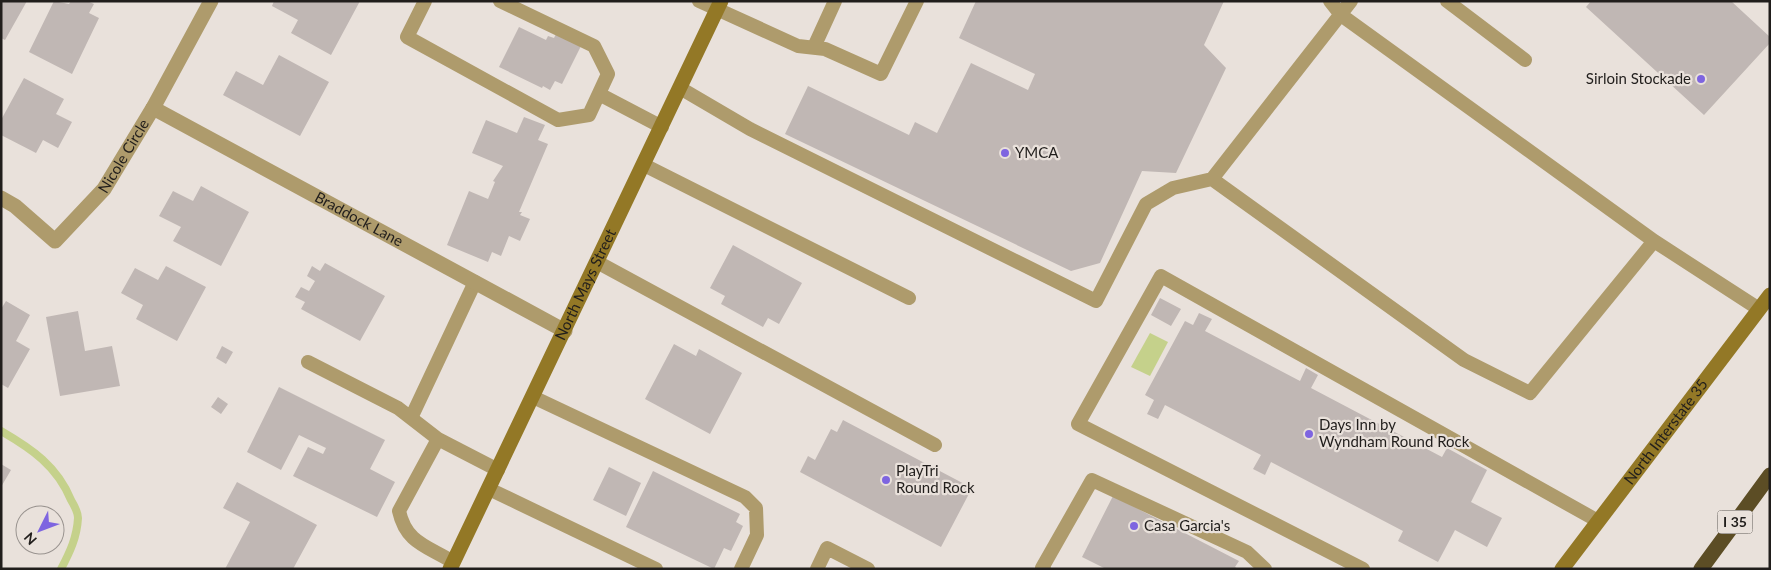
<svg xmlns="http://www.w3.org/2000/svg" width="1771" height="570" font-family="Lato,sans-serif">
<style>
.water{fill:#c5d18b}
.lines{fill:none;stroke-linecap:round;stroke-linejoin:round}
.stream{stroke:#c5d18b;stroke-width:8}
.building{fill:#c0b7b4}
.lane{stroke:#ae9b6c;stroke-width:14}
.street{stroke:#ae9b6c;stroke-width:15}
.secondary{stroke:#937826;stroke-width:15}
.highway{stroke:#5c4d25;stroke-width:15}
.poi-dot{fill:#7e65e0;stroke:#e9e1db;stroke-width:2}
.labels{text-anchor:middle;stroke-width:4.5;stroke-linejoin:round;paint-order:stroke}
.shield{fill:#e9e1db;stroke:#5d5855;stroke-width:1}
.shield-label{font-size:14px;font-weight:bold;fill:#211e1c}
.poi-label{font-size:15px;fill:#211e1c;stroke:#e9e1db;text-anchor:start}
.street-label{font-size:15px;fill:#211e1c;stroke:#e9e1db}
</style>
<rect width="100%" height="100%" fill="#e9e1db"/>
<path class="water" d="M 1150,333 L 1168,342 L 1150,376 L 1131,367 Z"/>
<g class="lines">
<path class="stream" d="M 1,431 C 32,449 57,466 71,500 C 74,505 78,512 78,518 C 77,537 70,552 61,569"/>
</g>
<path class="building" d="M 1,1 L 27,1 L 5,40 L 1,38 Z
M 54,1 L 69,4 L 71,1 L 87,1 L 94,4 L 89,13 L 99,18 L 72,74 L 29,52 Z
M 274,1 L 360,1 L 331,55 L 291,33 L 298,20 L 272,6 Z
M 976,1 L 1224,1 L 1204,45 L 1226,68 L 1176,173 L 1142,171 L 1100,263 L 1071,271 L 785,134 L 808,86 L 909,135 L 915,122 L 937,133 L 971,63 L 1028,90 L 1035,74 L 959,38 Z
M 1591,1 L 1731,1 L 1770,37 L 1770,43 L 1704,115 L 1586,7 Z
M 519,27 L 546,40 L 548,36 L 554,38 L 556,34 L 581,46 L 562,84 L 555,81 L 550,90 L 543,86 L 542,88 L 499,67 Z
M 279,55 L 329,82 L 300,136 L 223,95 L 236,71 L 263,85 Z
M 24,78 L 64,99 L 56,114 L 72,122 L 58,148 L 43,140 L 36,153 L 1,135 L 1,120 Z
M 524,117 L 545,125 L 538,140 L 548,144 L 519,212 L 522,212 L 520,215 L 530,219 L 520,241 L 509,236 L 501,256 L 492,252 L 488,262 L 447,245 L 469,191 L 488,199 L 495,182 L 493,181 L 503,166 L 472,153 L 486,120 L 517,133 Z
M 201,186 L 249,212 L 221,266 L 173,241 L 181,227 L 159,216 L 173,191 L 193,201 Z
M 733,245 L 802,283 L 779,324 L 768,318 L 763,327 L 721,304 L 725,296 L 710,288 Z
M 325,263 L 385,296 L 360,341 L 301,309 L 305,302 L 295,297 L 301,287 L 309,291 L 315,281 L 307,276 L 312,266 L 320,271 Z
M 166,266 L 206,287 L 177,341 L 136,319 L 143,305 L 121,293 L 135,268 L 158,280 Z
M 1160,298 L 1181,309 L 1171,326 L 1151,315 Z
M 6,301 L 30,315 L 16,341 L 30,349 L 8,388 L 1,384 L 1,309 Z
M 78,311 L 85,351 L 112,346 L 120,386 L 60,396 L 46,317 Z
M 1199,313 L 1212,319 L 1205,331 L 1300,381 L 1306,368 L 1318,375 L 1311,388 L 1442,457 L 1447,448 L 1487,470 L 1471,502 L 1502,518 L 1487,547 L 1455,530 L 1438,562 L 1398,541 L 1403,531 L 1271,462 L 1265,475 L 1253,469 L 1261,455 L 1165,405 L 1158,419 L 1147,414 L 1154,400 L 1145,395 L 1185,321 L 1193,325 Z
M 674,344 L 696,356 L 699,349 L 742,373 L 710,434 L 645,399 Z
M 222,346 L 233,352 L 226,364 L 216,358 Z
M 279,387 L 385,440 L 370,469 L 395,482 L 377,517 L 293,476 L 308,447 L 323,454 L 326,448 L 299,435 L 281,470 L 247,452 Z
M 218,397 L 228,404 L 221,414 L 211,407 Z
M 843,420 L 972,488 L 941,547 L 800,472 L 808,456 L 815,460 L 831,429 L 837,432 Z
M 1,464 L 11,470 L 1,487 Z
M 609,467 L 641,483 L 626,516 L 593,500 Z
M 653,471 L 740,514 L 736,522 L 743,526 L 731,551 L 724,548 L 714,569 L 626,527 Z
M 237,482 L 317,525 L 293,569 L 225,569 L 250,522 L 223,508 Z
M 1113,496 L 1239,561 L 1235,567 L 1238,569 L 1106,569 L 1082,557 Z"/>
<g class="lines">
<path class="lane" d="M 425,1 L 407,37 L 558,120 L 589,115 L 608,74 L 594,46 L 500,1
M 699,1 L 798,46 L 825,49 L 881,74 L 917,1
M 1330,1 L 1341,15 L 1654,241 L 1759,309
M 1351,1 L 1212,179 L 1464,360 L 1530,393 L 1654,241
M 1447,1 L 1525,60
M 814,47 L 835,1
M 680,88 L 750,129 L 1096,301 L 1146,204 L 1173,188 L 1212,179
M 599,94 L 662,127
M 644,165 L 909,298
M 597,262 L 935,445
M 308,362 L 398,408 L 438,439 L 498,470
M 533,397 L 745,497 L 756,508 L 757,535 L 741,569
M 411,418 L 475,282
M 438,439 L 399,511 C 406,543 427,546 453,562
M 489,489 L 656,569
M 817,569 L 827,548 L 868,569
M 1044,569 L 1042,568 L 1092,480 L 1247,552 L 1265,569
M 1363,569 L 1078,424 L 1161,276 L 1598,521"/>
<g class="street">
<path id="s1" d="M 153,108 L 565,331"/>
<path id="s2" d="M 1,198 L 15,206 L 55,241 L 104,189 L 153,108 L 211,1"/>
</g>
<g class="secondary">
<path id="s3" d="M 450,569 L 721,1"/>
<path id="s4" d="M 1562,569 L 1770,295"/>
</g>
<path class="highway" d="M 1701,569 L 1770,475"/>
</g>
<g class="poi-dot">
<circle cx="1701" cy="79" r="5"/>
<circle cx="1005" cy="153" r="5"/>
<circle cx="1309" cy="434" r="5"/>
<circle cx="886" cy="480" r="5"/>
<circle cx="1134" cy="526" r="5"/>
</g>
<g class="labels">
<rect class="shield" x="1717.5" y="510.5" width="35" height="23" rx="4"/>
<g class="shield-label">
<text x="1735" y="527">I 35</text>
</g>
<g class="poi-label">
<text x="1691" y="84" text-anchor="end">Sirloin Stockade</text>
<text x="1015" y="158">YMCA</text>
<text x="1319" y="430">Days Inn by<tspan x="1319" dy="17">Wyndham Round Rock</tspan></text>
<text x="896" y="476">PlayTri<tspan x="896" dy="17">Round Rock</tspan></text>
<text x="1144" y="531">Casa Garcia's</text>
</g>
<g class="street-label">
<text dy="5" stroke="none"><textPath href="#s2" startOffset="179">Nicole Circle</textPath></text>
<text dy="5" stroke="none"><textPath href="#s1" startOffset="234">Braddock Lane</textPath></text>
<text dy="5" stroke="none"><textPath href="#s3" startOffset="315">North Mays Street</textPath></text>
<text dy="5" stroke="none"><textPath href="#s4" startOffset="172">North Interstate 35</textPath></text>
</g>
</g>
<rect width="1771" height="570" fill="none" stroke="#211e1c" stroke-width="5"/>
<g transform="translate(40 530) rotate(228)"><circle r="24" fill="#e9e1db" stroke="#99938f"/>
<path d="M0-4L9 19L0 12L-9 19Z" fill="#7e65e0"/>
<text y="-8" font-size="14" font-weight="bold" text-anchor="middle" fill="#211e1c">N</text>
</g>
</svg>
